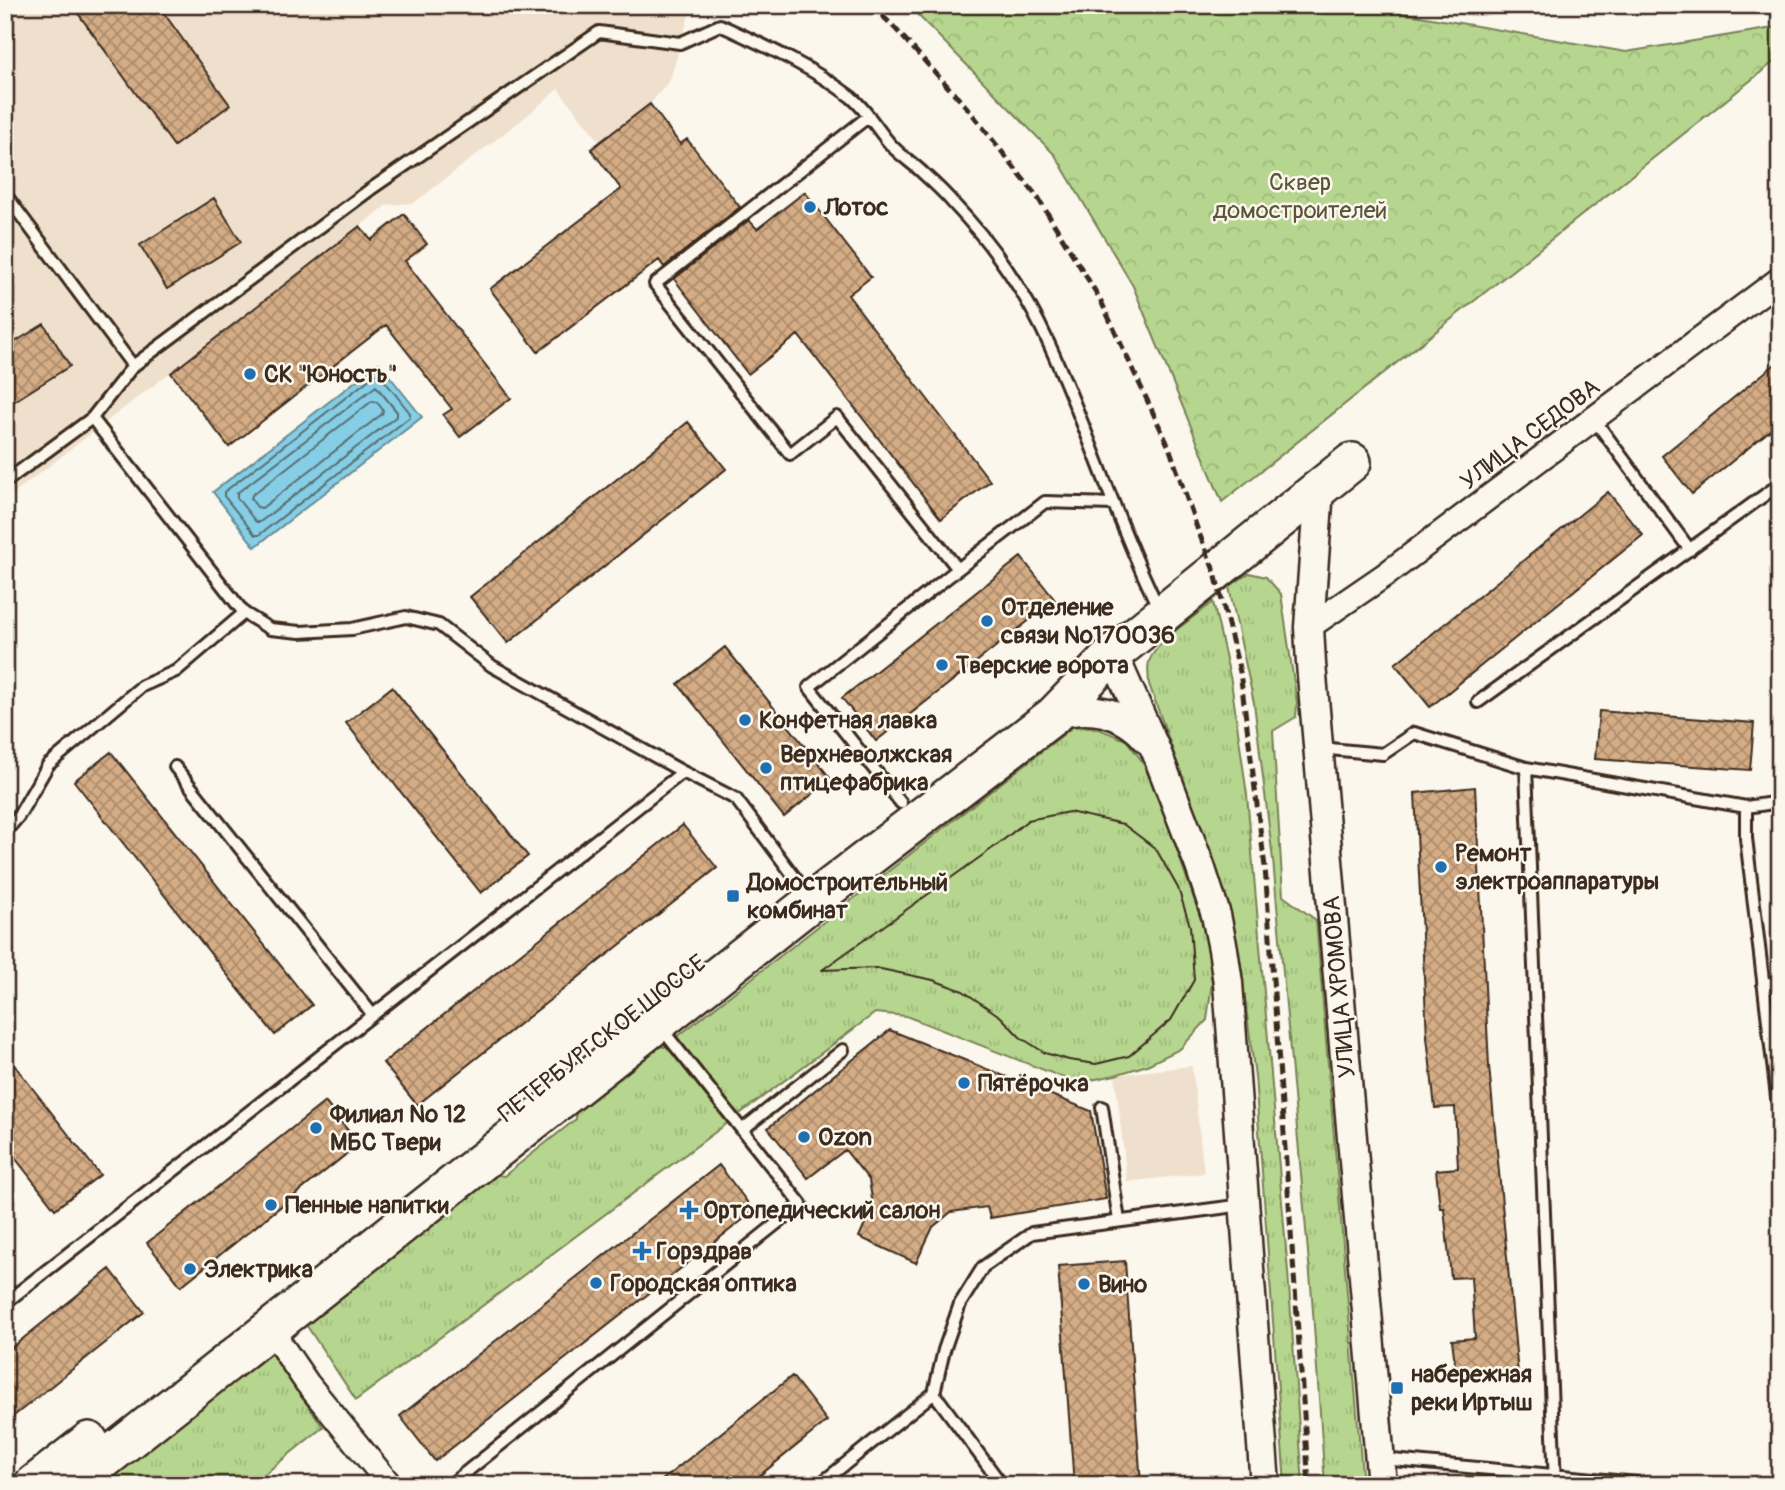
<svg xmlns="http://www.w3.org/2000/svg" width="1785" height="1490" font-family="Pangolin,sans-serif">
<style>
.built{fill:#efe0cd}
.grass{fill:url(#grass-tufts);stroke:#788056;stroke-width:2}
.park{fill:url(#park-crowns);stroke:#788056;stroke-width:2}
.water{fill:#85cee6;stroke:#678c96;stroke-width:2}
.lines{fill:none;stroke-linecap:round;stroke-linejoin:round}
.shore{stroke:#596c6e;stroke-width:2}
.building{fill:url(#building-cross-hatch);stroke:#3b2a1e;stroke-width:2}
.service-casing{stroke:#3b2a1e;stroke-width:16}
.minor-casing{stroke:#3b2a1e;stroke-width:28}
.tertiary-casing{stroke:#3b2a1e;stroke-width:33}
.primary-casing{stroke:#3b2a1e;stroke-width:42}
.service{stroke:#fbf7ec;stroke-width:10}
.minor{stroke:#fbf7ec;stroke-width:23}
.tertiary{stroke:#fbf7ec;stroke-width:28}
.primary{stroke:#fbf7ec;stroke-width:37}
.tram{stroke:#3b2a1e;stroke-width:2}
.rail{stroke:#3b2a1e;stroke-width:5;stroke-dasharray:10 5;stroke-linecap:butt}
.poi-dot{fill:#1f6fb2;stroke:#fbf7ec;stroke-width:2.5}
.labels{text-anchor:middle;stroke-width:5;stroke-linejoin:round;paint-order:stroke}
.park-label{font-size:24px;fill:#5a553a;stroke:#fbf7ec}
.poi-label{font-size:24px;font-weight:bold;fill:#3b2a1e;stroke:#fbf7ec;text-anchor:start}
.street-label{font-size:24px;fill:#3b2a1e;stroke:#fbf7ec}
</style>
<defs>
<pattern id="grass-tufts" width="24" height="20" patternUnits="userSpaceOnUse" patternTransform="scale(1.75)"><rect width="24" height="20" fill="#b6d68f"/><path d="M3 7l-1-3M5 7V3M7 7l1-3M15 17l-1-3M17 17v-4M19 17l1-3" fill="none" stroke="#9db87b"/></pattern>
<pattern id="park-crowns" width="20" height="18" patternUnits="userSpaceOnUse" patternTransform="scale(1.75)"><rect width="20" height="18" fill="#b6d68f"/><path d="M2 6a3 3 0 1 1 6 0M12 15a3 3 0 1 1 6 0" fill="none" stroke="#9db87b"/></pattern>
<pattern id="building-cross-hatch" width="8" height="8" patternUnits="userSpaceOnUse" patternTransform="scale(1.75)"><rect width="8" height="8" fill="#d4ac85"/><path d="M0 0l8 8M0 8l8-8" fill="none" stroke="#ad8c6c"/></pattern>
</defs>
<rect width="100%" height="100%" fill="#fbf7ec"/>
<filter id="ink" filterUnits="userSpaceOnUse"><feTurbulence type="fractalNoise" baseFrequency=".0143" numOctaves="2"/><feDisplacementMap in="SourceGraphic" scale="14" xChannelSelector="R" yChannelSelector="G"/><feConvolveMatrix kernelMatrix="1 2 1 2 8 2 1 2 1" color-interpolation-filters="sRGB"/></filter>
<g filter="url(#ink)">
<path class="built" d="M 5,5 L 692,5 L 670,80 L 650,104 L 600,142 L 558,89 L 529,114 L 414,203 L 387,205 L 5,500 Z
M 1192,1066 L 1204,1173 L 1127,1182 L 1115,1075 Z"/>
<path class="grass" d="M 1249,573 L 1266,577 L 1281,594 L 1297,703 L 1296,717 L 1273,731 L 1283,896 L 1316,920 L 1363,1485 L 1325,1485 L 1312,1297 L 1273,860 L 1254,703 L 1229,587 Z
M 1213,602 L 1231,681 L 1247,795 L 1288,1272 L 1303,1485 L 1285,1485 L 1255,1076 L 1241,969 L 1222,888 L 1149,684 C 1149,677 1147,668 1149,662 C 1155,642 1197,615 1213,602 Z
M 1074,726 L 1099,729 L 1126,740 L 1142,761 L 1160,801 L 1206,934 L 1212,982 L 1207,1020 L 1180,1049 L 1147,1065 L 1115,1075 L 1077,1083 L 906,1016 L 875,1013 L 356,1400 L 299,1314 L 481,1172 L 504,1176 L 576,1119 L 574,1098 L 647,1041 L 664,1047 Z
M 267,1348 L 323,1427 L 251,1485 L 95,1485 Z"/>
<path class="park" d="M 908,5 L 1357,5 L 1626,52 L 1780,27 L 1780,57 L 1222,502 L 1133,286 L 1055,155 Z"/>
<path class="water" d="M 379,363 L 422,417 L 255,547 L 213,492 Z"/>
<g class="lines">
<path class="shore" d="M 376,374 L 380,375 L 410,413 L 410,417 L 259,535 L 255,535 L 224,496 L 224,492 Z
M 376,386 L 397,412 L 397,416 L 260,522 L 256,522 L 237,498 L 237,493 Z
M 372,401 L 377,402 L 383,410 L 382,414 L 262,508 L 257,507 L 251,499 L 252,495 Z"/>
</g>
<path class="building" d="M 72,5 L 158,5 L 230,105 L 174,146 Z
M 650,104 L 680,144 L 687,139 L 740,207 L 664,267 L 659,260 L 538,352 L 490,289 L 621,189 L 591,149 Z
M 805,192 L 871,277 L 848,295 L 990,481 L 941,519 L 798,335 L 748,374 L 674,279 L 749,220 L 757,229 Z
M 214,198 L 241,242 L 167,289 L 140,245 Z
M 404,214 L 427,244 L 405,261 L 511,398 L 460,437 L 443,415 L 452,409 L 386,325 L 229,447 L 171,373 L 360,226 L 371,240 Z
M 44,324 L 70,366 L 5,407 L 5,348 Z
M 1780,360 L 1780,422 L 1692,494 L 1662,456 Z
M 688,422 L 726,469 L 508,643 L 470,597 Z
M 1608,492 L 1643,535 L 1430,707 L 1395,664 Z
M 1021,557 L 1055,600 L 876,741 L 842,698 Z
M 725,647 L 831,779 L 784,817 L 678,684 Z
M 392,687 L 528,856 L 481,893 L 346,723 Z
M 1599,711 L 1754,723 L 1750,770 L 1595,759 Z
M 111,752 L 312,1005 L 275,1035 L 74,781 Z
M 1475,787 L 1489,1066 L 1518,1374 L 1457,1379 L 1452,1340 L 1475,1338 L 1471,1277 L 1451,1278 L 1444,1208 L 1440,1208 L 1436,1170 L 1458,1168 L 1455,1107 L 1435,1108 L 1427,1037 L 1415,793 Z
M 683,825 L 717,868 L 417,1105 L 383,1063 Z
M 890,1030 L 1091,1111 L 1106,1199 L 990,1218 L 987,1207 L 951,1212 L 933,1227 L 916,1263 L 859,1237 L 873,1205 L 869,1180 L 845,1150 L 808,1178 L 768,1128 Z
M 5,1053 L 100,1175 L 55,1209 L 5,1145 Z
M 325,1102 L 359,1144 L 181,1286 L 147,1243 Z
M 719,1165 L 754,1211 L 435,1461 L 400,1416 Z
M 1125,1261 L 1141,1485 L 1074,1485 L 1058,1266 Z
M 110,1269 L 144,1312 L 5,1423 L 5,1353 Z
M 792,1376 L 827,1421 L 748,1485 L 656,1485 Z"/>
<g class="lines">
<defs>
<path id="service" d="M 869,116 L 655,284 L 790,454 L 837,417 L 958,569 L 809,687 L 901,803
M 5,194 L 133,366
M 92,418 L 244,613 L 270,629 L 300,632 L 352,629 L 406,617 L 439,625 L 492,666 L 683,772 L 736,799 L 799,883
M 1594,419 L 1690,550
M 5,482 L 92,418 L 133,366 L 371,189 L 599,32 L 680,43 L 720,25 C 765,46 812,67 851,97 C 868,111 877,130 892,146 C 901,156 914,164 924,174 C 934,183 945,193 954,204 C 993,245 1026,293 1049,344 C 1089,431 1117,523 1159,609
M 958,569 L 1045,502 L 1113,504
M 1478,702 L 1780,484
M 1319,748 L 1383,754 L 1414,733 L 1526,768 L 1555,1485
M 175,767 L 373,1015
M 1526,768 L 1746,807 L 1746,838 L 1780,1122
M 1746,807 L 1780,802
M 5,832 L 18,817 L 48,765 L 142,686 L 176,671 L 244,613
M 1763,984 L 1780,982
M 1102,1107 L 1119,1221
M 742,1130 L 843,1050
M 5,1303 L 683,772
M 934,1393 L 1002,1485
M 1382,1459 L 1658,1485
M 450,1485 L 801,1204 L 661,1028
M 819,1485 L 934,1393 L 944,1350 L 960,1304 L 983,1267 L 1032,1233 L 1243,1205"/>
<path id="minor" d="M 1309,627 L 1385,575 L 1780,279
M 270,1329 L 307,1383 L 390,1485"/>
<path id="tertiary" d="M 1319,489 L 1309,627 L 1311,664 L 1382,1485
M 1113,654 L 1156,751 L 1200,866 L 1216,915 L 1223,949 L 1228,983 L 1265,1485
M 1053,716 C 1088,703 1124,711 1148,740"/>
<path id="primary" d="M 33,1485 L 89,1441
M 72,1485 L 829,888 L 1053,716 L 1113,654 L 1352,462"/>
</defs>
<use href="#service" class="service-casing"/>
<use href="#minor" class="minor-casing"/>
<use href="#tertiary" class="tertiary-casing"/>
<use href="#primary" class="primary-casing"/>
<use href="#service" class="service"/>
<use href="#minor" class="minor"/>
<use href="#tertiary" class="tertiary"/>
<use href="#primary" class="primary"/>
<path class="tram" d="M 1069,812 L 1123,824 L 1156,849 L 1178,888 L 1190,926 L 1194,980 L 1171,1020 L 1129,1056 L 1096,1064 L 1069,1060 L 1045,1053 L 1020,1037 L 1001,1017 L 963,991 L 933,980 L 876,968 L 822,970 L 997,845 L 1028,820 Z"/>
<path class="rail" d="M 871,5 L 892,25 L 970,111 L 1038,198 L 1100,299 L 1169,447 L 1197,528 L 1215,573 L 1240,672 L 1265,867 L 1309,1485"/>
</g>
</g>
<g class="poi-dot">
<circle cx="810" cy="207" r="7"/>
<circle cx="250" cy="374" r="7"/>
<circle cx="987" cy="621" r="7"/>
<circle cx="942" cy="665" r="7"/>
<circle cx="745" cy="720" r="7"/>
<circle cx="766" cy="768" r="7"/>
<circle cx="1441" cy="867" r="7"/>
<rect x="726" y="889" width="14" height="14" rx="3.5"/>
<circle cx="964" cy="1083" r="7"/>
<circle cx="316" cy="1128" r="7"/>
<circle cx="804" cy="1137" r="7"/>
<circle cx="271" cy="1205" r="7"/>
<path d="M685.5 1199.5h7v7h7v7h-7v7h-7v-7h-7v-7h7z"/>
<path d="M638.5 1240.5h7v7h7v7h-7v7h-7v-7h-7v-7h7z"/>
<circle cx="190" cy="1269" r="7"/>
<circle cx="596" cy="1283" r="7"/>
<circle cx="1084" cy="1284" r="7"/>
<rect x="1390" y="1381" width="14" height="14" rx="3.5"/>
</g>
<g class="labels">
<g class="park-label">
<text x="1300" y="190">Сквер<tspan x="1300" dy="28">домостроителей</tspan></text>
</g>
<g class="poi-label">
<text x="824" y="215">Лотос</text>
<text x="264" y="382">СК "Юность"</text>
<text x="1001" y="615">Отделение<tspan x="1001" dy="28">связи №170036</tspan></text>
<text x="956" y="673">Тверские ворота</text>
<text x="759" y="728">Конфетная лавка</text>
<text x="780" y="762">Верхневолжская<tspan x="780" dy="28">птицефабрика</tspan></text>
<text x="1455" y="861">Ремонт<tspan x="1455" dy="28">электроаппаратуры</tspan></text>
<text x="747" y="890">Домостроительный<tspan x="747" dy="28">комбинат</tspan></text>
<text x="978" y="1091">Пятёрочка</text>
<text x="330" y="1122">Филиал № 12<tspan x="330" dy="28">МБС Твери</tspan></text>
<text x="818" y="1145">Ozon</text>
<text x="285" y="1213">Пенные напитки</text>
<text x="703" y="1218">Ортопедический салон</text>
<text x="656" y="1259">Горздрав</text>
<text x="204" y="1277">Электрика</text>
<text x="610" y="1291">Городская оптика</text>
<text x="1098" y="1292">Вино</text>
<text x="1411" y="1382">набережная<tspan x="1411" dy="28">реки Иртыш</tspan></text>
</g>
<g class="street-label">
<text transform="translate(1530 434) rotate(-37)" y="8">УЛИЦА СЕДОВА</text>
<text transform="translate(1339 987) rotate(-95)" y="8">УЛИЦА ХРОМОВА</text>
<text transform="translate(602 1038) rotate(-38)" y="8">ПЕТЕРБУРГСКОЕ ШОССЕ</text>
</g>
</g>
<rect width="1785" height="1490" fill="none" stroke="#fbf7ec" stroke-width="28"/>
<rect x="14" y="14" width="1757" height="1462" fill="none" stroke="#3b2a1e" stroke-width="2.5" filter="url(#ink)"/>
</svg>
